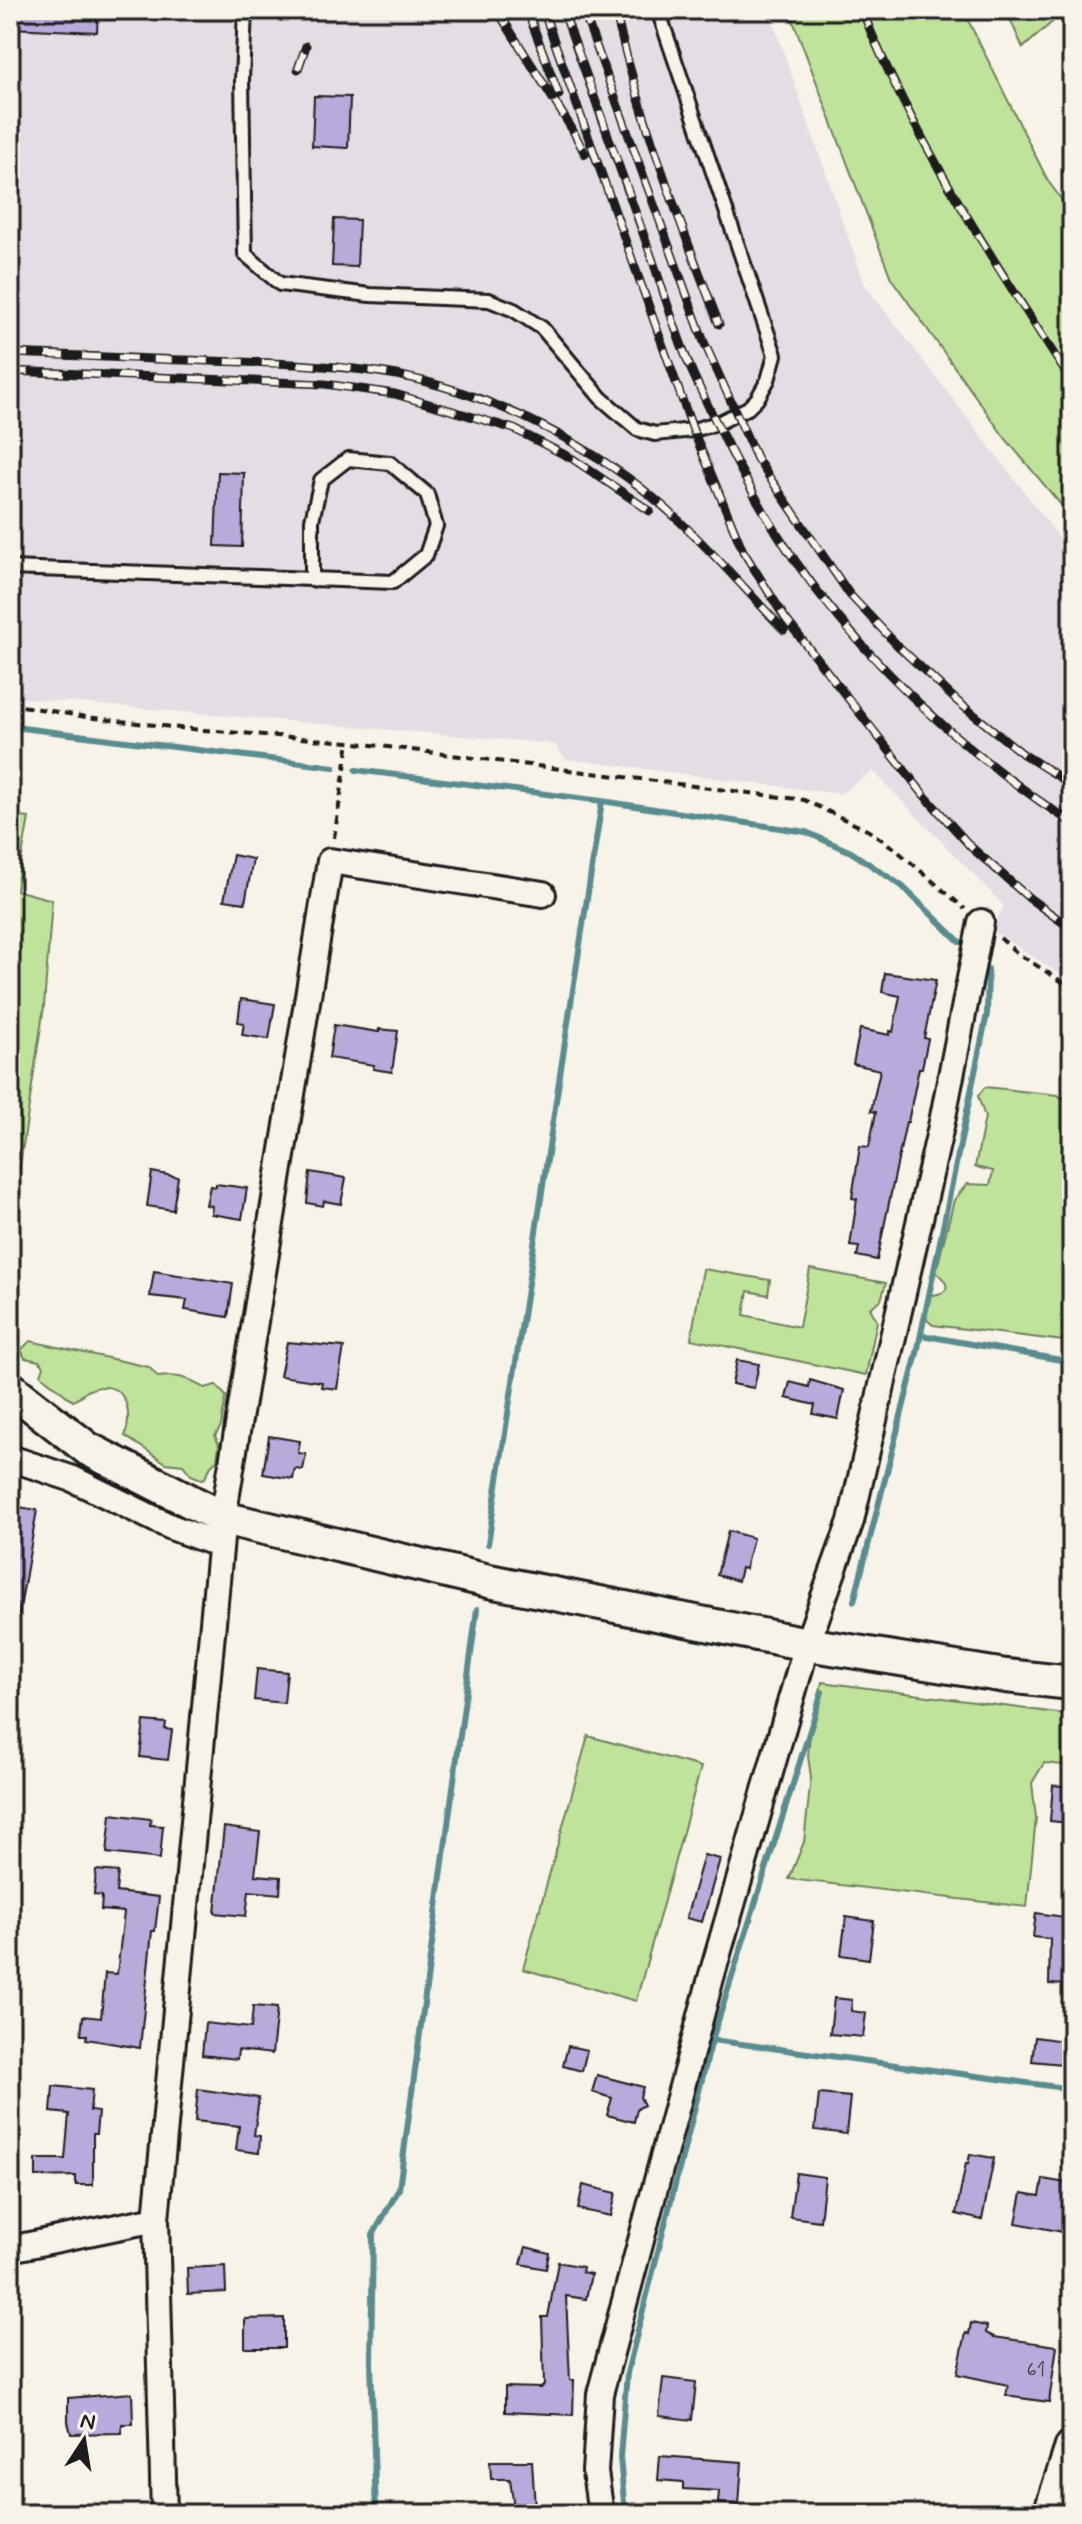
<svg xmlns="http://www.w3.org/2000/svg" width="1082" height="2524" font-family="Mynerve,sans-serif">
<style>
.built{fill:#e4dde4}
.green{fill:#c0e39c;stroke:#6e805c;stroke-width:2}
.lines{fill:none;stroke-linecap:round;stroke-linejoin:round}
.stream{stroke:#5a8c8f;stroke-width:6}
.building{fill:#b8aadb;stroke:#1c1c1c;stroke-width:2}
.lane-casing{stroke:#1c1c1c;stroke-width:18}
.street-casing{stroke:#1c1c1c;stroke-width:30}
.secondary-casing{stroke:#1c1c1c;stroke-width:38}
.path{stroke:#1c1c1c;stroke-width:4;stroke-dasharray:8 6;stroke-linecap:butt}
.lane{stroke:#f7f3e8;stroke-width:12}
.street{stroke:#f7f3e8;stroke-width:24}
.secondary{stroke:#f7f3e8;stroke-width:32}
.rail-casing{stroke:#1c1c1c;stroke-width:9}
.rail{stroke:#f7f3e8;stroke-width:6;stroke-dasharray:18;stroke-linecap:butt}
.labels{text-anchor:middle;stroke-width:6;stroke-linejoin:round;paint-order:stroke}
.number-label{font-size:20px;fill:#43404c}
</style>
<rect width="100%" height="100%" fill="#f7f3e8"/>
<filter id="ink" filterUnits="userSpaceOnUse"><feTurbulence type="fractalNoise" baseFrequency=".0125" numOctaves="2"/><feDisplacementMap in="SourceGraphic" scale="16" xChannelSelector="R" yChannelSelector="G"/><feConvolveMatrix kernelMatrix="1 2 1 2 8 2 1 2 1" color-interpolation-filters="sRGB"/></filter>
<g filter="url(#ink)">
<path class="built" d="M 10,10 L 769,10 L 865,285 L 1072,554 L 1072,982 L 992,930 L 1004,906 L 873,771 L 840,794 L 566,759 L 554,744 L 10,697 Z"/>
<path class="green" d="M 789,10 L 963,10 L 1048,181 L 1072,214 L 1072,518 L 1005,438 L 891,278 Z
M 1006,10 L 1060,10 L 1060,15 L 1023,48 Z
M 10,816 L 29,818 L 16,890 L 52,900 L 44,1006 L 10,1232 Z
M 985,1087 L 1058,1095 L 1061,1098 L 1072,1096 L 1072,1342 L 933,1325 L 927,1320 L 926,1311 L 930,1295 C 952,1294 950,1284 936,1272 L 954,1200 L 967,1184 L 990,1185 L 993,1171 L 975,1167 L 985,1117 L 978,1096 Z
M 703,1269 L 770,1280 L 768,1295 L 748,1291 L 744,1315 L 799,1327 L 810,1269 L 886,1283 L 881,1300 L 870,1308 L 877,1321 L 866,1375 L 691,1339 Z
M 30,1341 L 149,1367 L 158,1377 C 182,1374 185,1379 205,1388 L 216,1385 L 226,1396 L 221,1426 L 215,1436 L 219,1444 L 217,1460 L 212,1464 L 205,1478 L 201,1479 L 191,1475 L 183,1465 L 166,1463 L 125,1436 C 134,1409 124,1377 89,1390 C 82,1393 80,1398 73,1401 L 41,1375 L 44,1366 L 39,1361 L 25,1358 L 21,1350 Z
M 822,1682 L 1072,1715 L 1072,1766 L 1044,1763 L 1032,1783 L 1036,1818 L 1027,1907 L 789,1879 L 804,1842 L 811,1777 L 808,1756 L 810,1734 Z
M 588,1736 L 701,1767 L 636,2001 L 523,1969 Z"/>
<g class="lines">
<path class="stream" d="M 22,728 L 334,767
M 356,770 L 602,801 L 806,832 L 851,852 L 902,886 L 960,942
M 921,1335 L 1072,1362
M 488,1544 L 602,801
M 854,1601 L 917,1353 L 987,1014 L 988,969
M 712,2040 L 1072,2089
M 376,2514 L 371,2362 L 373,2235 L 399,2189 L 477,1609
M 625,2514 L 620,2457 L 627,2373 L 712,2040 L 822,1692"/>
</g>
<path class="building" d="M 10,10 L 98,10 L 97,32 L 10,28 Z
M 314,96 L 350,97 L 348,148 L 312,146 Z
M 334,219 L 359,220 L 357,267 L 332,266 Z
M 218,472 L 244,473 L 242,547 L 215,546 Z
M 233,855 L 253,859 L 245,903 L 224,900 Z
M 885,973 L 936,980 L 924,1038 L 928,1039 L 922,1068 L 919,1068 L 908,1122 L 906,1122 L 877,1260 L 857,1256 L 859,1247 L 850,1246 L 857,1199 L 852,1198 L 860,1146 L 869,1147 L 876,1112 L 871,1111 L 880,1070 L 853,1064 L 860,1029 L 890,1035 L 890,1031 L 893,1032 L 900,996 L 882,992 Z
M 241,999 L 275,1004 L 269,1039 L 242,1035 L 244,1023 L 238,1022 Z
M 334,1025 L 379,1032 L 379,1029 L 398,1031 L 392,1072 L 373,1069 L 374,1065 L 329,1058 Z
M 152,1172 L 178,1177 L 173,1210 L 147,1206 Z
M 310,1172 L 346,1178 L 341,1204 L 324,1201 L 323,1206 L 307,1203 Z
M 216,1184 L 247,1188 L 242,1219 L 211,1214 L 212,1206 L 206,1205 L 210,1186 L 216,1187 Z
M 154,1271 L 233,1284 L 228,1317 L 185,1310 L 187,1300 L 150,1296 Z
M 287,1342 L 344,1347 L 337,1389 L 321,1387 L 322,1382 L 280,1376 Z
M 737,1360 L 759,1364 L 754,1388 L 732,1384 Z
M 810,1380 L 844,1390 L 838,1419 L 813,1414 L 815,1405 L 786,1398 L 790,1382 L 809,1387 Z
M 269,1436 L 300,1441 L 298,1453 L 306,1454 L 303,1470 L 295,1469 L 293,1479 L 263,1474 Z
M 13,1506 L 37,1510 L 19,1614 L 10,1613 L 10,1526 Z
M 728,1531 L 753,1538 L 745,1569 L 741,1568 L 738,1581 L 717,1575 Z
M 257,1669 L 287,1672 L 284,1703 L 254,1700 Z
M 144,1721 L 166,1723 L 165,1729 L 172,1730 L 168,1760 L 140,1757 Z
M 1053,1785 L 1072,1787 L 1069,1823 L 1050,1821 Z
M 111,1814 L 151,1819 L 150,1825 L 163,1826 L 160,1859 L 107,1853 Z
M 224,1827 L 260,1832 L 255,1875 L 281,1877 L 280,1894 L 249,1891 L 246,1916 L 215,1913 Z
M 704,1855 L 720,1859 L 702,1922 L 686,1918 Z
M 96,1870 L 118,1872 L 116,1892 L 159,1897 L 155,1931 L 152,1931 L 140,2048 L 86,2039 L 87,2035 L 81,2035 L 83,2016 L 101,2018 L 105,1973 L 117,1974 L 124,1912 L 101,1910 L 102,1896 L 94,1895 Z
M 1036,1913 L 1072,1918 L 1072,1985 L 1049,1984 L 1050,1939 L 1033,1937 Z
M 846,1917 L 874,1921 L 869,1959 L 841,1955 Z
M 834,1998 L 852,2000 L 851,2011 L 866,2013 L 863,2037 L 830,2034 Z
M 253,2006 L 277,2008 L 272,2054 L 238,2050 L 237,2059 L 202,2055 L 205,2023 L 251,2028 Z
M 1035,2037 L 1072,2042 L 1072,2065 L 1032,2061 Z
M 568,2046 L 587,2050 L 582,2071 L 563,2066 Z
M 597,2075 L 643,2087 L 640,2097 L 644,2105 L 637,2109 L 634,2122 L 607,2115 L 612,2098 L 592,2092 Z
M 53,2086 L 92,2090 L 90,2111 L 98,2112 L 96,2134 L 93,2134 L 93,2185 L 76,2185 L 76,2176 L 36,2177 L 36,2159 L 65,2159 L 69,2114 L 51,2112 Z
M 198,2089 L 259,2098 L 254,2135 L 260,2136 L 259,2153 L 236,2150 L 239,2126 L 195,2121 Z
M 819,2094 L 850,2097 L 846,2134 L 815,2130 Z
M 970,2154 L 994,2158 L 982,2220 L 956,2214 L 966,2163 L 968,2164 Z
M 796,2173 L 825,2177 L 820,2221 L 790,2217 Z
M 1043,2179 L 1072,2184 L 1063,2232 L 1016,2223 L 1022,2193 L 1040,2196 Z
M 583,2185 L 616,2193 L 611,2216 L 578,2209 Z
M 526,2247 L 549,2253 L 546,2269 L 521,2264 Z
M 558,2262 L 583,2267 L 582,2272 L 591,2274 L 586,2299 L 566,2296 L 570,2380 L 574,2380 L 573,2415 L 505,2412 L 505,2387 L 541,2388 L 544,2385 L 542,2317 L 548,2317 Z
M 225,2266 L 226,2292 L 188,2294 L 187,2268 Z
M 284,2318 L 284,2348 L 245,2348 L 245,2319 Z
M 971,2323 L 987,2326 L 986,2333 L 994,2337 L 1057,2346 L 1049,2402 L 1013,2397 L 1006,2395 L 1008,2385 L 957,2374 L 966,2333 L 969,2334 Z
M 663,2378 L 696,2382 L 692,2420 L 659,2416 Z
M 132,2393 L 133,2424 L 122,2424 L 122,2433 L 71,2434 L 68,2422 L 68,2398 Z
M 660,2456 L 742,2462 L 739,2505 L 718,2503 L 719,2491 L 683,2489 L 683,2482 L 658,2480 Z
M 490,2461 L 532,2461 L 535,2508 L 514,2508 L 510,2479 L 491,2479 Z"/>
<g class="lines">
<defs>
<path id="lane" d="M 245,10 L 242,80 L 245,254 L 280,284 L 370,295 L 489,300 L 514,310 L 542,328 L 601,398 L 637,429 L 655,434 L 693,430 L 718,423 L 748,408 L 757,399 L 768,380 L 775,355 L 658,10
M 10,568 L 393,582 L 426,555 L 436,526 L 427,494 L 390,463 L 348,459 L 321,480 L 312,520 L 312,580"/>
<path id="street" d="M 10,1458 L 73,1479 L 171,1527 L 220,1545
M 10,2249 L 156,2219
M 164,2514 L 156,2219 L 223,1518 L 330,861 L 543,894
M 601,2514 L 595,2472 L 600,2394 L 711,1978 L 807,1644 L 851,1521 L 942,1122 L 981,922"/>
<path id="secondary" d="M 10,1388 L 88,1449 L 223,1518 L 489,1581 L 807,1644 L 1006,1676 L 1072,1683
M 1050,2514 L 1072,2447"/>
</defs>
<use href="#lane" class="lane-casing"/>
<use href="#street" class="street-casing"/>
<use href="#secondary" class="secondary-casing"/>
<path class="path" d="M 10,712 L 22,706 L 86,717 L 180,728 L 349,742 L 804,800 L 869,831 L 894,848 L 965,909
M 334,838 L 349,742
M 1000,938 L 1017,953 L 1072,988"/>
<use href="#lane" class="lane"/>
<use href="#street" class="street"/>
<use href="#secondary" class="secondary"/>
<defs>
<path id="rail" d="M 497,10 L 572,129 L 585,154
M 527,10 L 559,95
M 543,10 L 693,430 L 743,551 L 785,618 L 924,795 L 971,847 L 1029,898 L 1072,929
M 563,10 C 592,90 621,170 649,250 C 664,291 676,336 694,376 C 724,440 756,504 796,562 C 870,667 965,753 1072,823
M 583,10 L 704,342 L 757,459 L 850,595 L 897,645 L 957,701 L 1023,754 L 1072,785
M 615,10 C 640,118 679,221 719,324
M 862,10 C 915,143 994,262 1072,382
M 298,69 L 306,46
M 10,353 C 77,356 143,359 210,361 C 272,363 336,364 397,375 C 480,392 559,429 628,478 C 686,520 734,578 784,630
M 10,371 L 325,384 L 395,394 L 514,429 L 573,459 L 650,511"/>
</defs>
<use href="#rail" class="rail-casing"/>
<use href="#rail" class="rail"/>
</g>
</g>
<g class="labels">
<g class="number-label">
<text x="1036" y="2376">61</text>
</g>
</g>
<rect width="1082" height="2524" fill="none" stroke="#f7f3e8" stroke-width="40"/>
<rect x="20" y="20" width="1042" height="2484" fill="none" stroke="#1c1c1c" stroke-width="3" filter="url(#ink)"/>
<g transform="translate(84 2440) rotate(12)" stroke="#f7f3e8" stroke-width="6" paint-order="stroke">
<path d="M0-6L14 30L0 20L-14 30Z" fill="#1c1c1c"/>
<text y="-12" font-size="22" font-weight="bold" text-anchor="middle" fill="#1c1c1c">N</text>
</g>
</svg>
